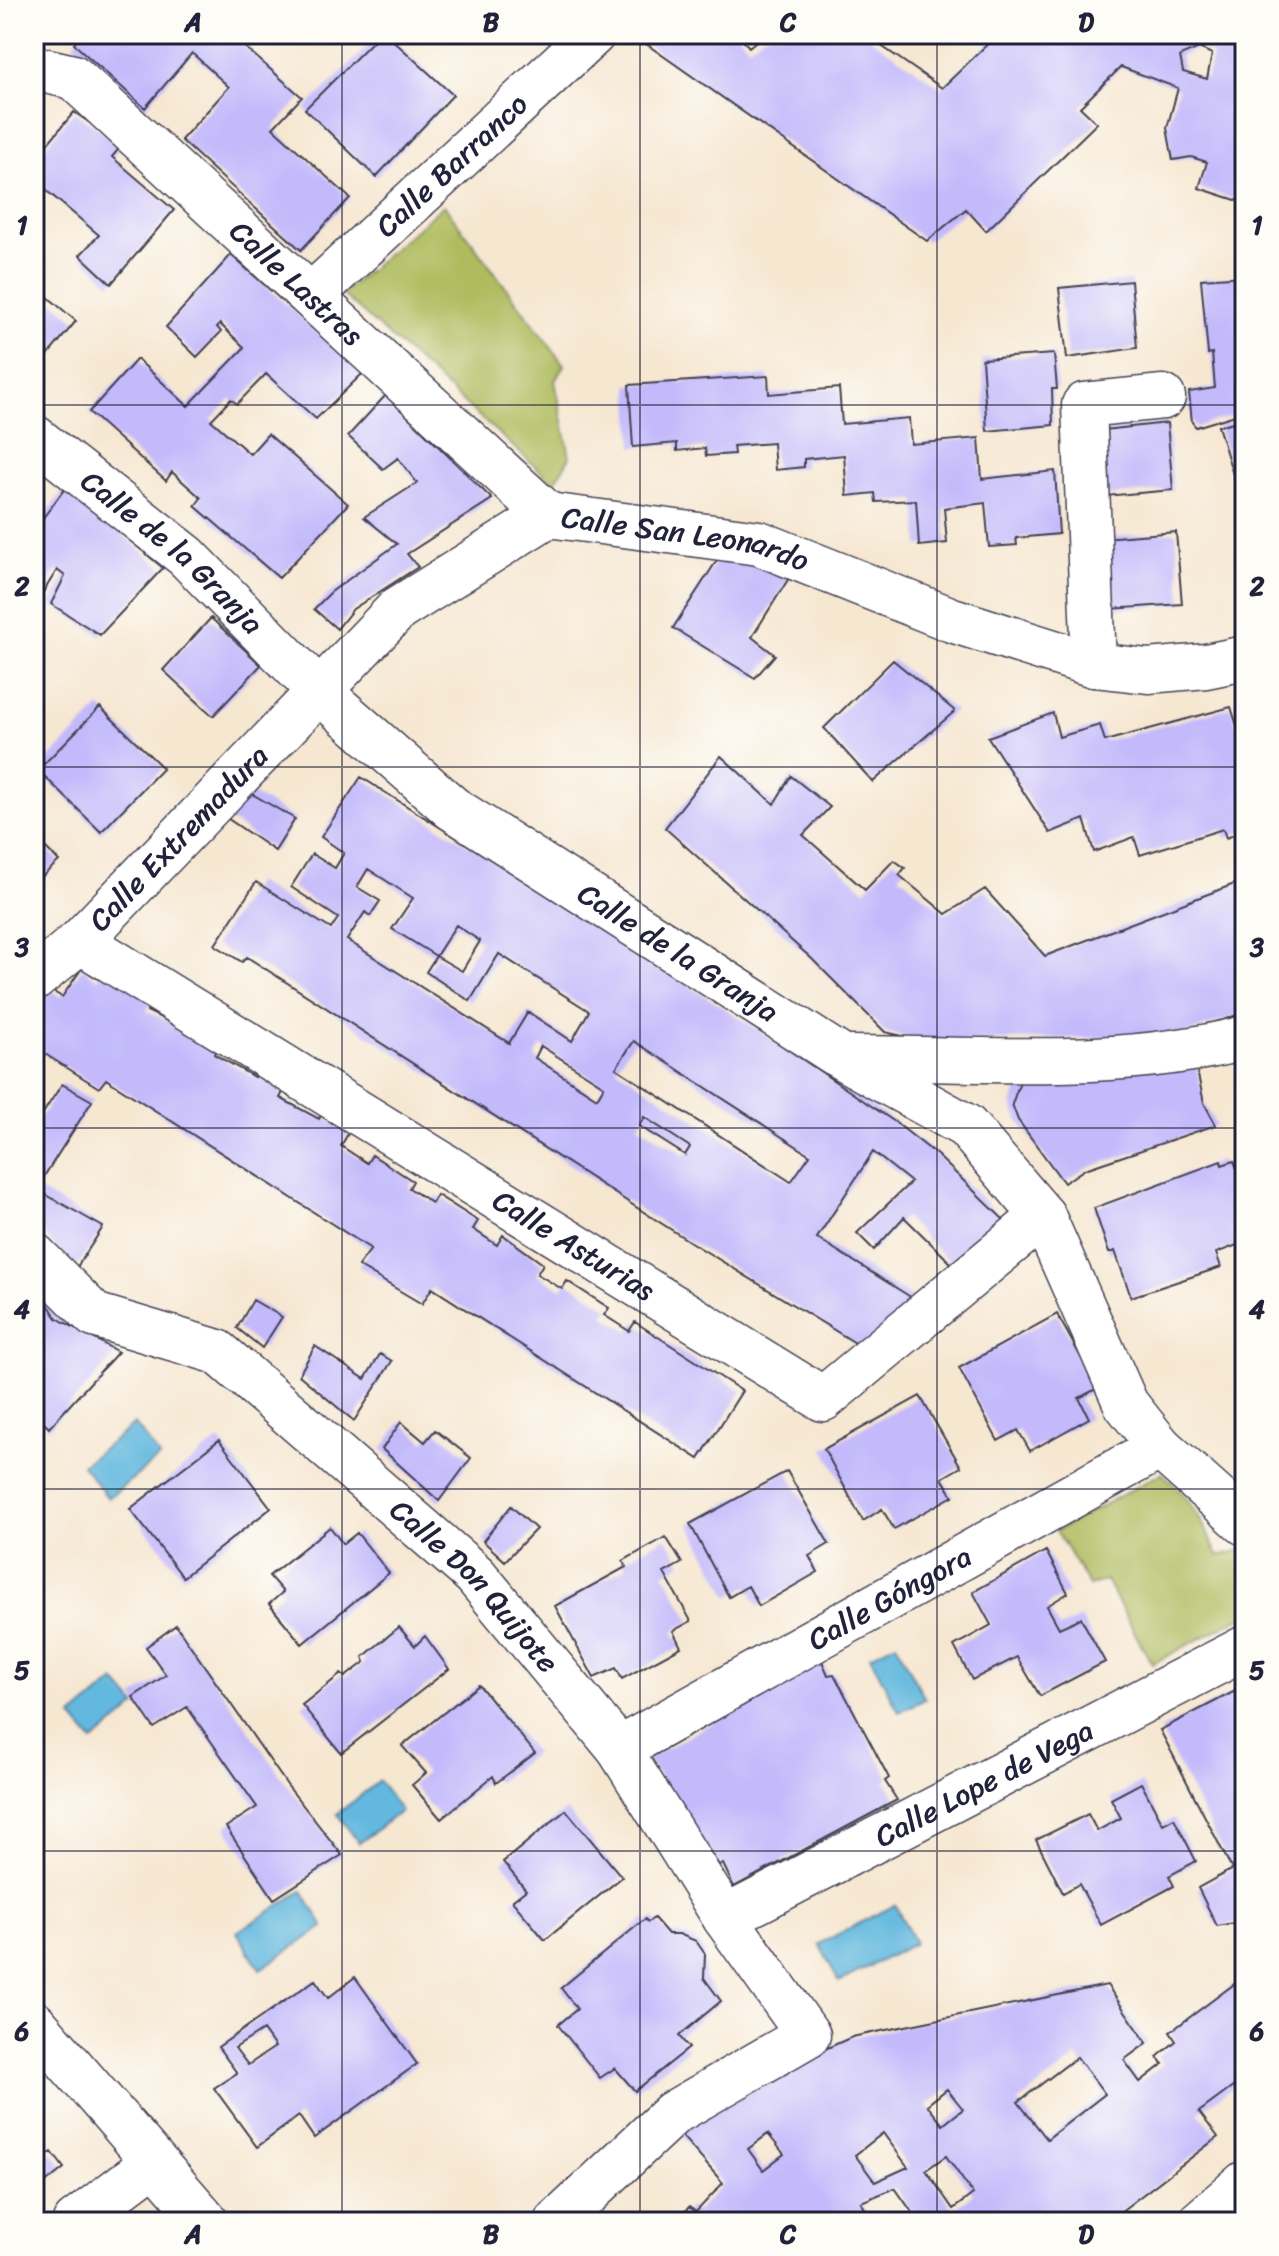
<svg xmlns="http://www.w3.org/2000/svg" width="1279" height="2256" font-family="Sriracha,sans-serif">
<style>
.green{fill:#afbb5d;stroke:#686e4c;stroke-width:2}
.water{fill:#62b8de;stroke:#426d8c;stroke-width:2}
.building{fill:#c3b9fb;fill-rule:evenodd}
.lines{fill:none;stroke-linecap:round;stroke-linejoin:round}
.minor-casing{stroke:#424052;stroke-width:47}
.minor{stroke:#fff;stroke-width:44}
.grid{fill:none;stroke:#22223b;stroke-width:2;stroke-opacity:0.55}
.labels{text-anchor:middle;stroke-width:6;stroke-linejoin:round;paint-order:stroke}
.street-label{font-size:30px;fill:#22223b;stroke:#fdfcf7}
.neatline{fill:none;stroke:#22223b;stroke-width:3}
.grid-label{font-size:26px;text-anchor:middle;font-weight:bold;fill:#22223b}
</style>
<rect width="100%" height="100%" fill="#fdfcf7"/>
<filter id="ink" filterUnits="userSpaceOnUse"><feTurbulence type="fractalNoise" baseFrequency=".0125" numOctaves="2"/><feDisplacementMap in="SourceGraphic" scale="16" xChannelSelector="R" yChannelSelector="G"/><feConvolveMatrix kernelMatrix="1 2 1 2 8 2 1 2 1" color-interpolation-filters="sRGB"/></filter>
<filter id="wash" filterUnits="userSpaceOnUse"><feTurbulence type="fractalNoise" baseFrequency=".006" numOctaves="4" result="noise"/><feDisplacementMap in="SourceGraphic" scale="32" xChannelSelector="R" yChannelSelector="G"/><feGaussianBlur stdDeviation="1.8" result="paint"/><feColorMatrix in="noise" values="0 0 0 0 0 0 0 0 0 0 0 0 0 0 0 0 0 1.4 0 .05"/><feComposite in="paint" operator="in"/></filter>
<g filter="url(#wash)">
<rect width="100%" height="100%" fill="#f6e7d1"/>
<path class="green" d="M 444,205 L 564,365 L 555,381 L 570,457 L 554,483 L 342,294 Z
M 1162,1473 C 1190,1498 1203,1521 1218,1556 L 1245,1549 L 1245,1615 L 1152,1664 L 1106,1580 L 1089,1586 L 1056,1531 Z"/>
<path class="water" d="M 135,1424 L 160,1457 L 108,1498 L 82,1465 Z
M 896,1643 L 925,1699 L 899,1712 L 870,1656 Z
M 115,1681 L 136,1706 L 93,1742 L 72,1717 Z
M 379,1781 L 401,1811 L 359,1843 L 337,1814 Z
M 302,1891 L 324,1927 L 260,1969 L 237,1932 Z
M 895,1905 L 915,1943 L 839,1982 L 819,1944 Z"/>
<g id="blocks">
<path class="building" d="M 82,34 L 230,34 L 302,97 L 273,128 L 350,198 L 301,250 L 181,140 L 229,87 L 192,53 L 145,108 L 74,44 Z
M 380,34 L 386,34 L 453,95 L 376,177 L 305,109 Z
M 632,34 L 737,34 L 749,47 L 765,34 L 864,34 L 942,88 L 998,34 L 1245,34 L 1242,104 L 1245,203 L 1199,188 L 1207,162 L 1191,157 L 1173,160 L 1167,128 L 1178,88 L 1121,67 L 1080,107 L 1097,123 L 986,231 L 966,209 L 927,241 ZM 1199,48 L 1212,54 L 1207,79 L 1183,72 L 1180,56 Z
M 74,112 L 122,145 L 112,157 L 174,210 L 111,284 L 80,255 L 99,235 L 41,186 L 34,194 L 34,142 L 43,149 Z
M 231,255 L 363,373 L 316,419 L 266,374 L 237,404 L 231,399 L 211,420 L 250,454 L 268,434 L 348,504 L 279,578 L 195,506 L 201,498 L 172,472 L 166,481 L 89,412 L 137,359 L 188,406 L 242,350 L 244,347 L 220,324 L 217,327 L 221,332 L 197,357 L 166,327 Z
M 1245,276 L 1245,412 L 1196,427 L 1192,422 L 1189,392 L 1215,388 L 1212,353 L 1208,354 L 1201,279 Z
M 1131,281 L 1137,348 L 1067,358 L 1059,288 Z
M 34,285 L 76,321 L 34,372 Z
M 1054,354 L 1057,389 L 1052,389 L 1053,425 L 987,431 L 982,359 Z
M 768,376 L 769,394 L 839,388 L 842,424 L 909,418 L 911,444 L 979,438 L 982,479 L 1055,471 L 1059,534 L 1016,538 L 1017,545 L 989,547 L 985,503 L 944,508 L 947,543 L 919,546 L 916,500 L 876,502 L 875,493 L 847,496 L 844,455 L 804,459 L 804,467 L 775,470 L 773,443 L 733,446 L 734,454 L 706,456 L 705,448 L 677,451 L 677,443 L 633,447 L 629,385 Z
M 386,395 L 492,499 L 407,554 L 418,567 L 353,609 L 337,629 L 314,609 L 331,592 L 397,544 L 364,517 L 417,483 L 398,458 L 383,469 L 348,436 Z
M 1245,419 L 1245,510 L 1244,510 L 1218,426 Z
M 1167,423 L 1173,490 L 1105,496 L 1095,431 Z
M 66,487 L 163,568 L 100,635 L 51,604 L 65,576 L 57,570 L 34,607 L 34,530 Z
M 1176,532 L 1182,604 L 1110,609 L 1103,538 Z
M 723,551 L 789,578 L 752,637 L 775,655 L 755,678 L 673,628 Z
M 211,618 L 261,665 L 213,716 L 163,670 Z
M 893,660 L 955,711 L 873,782 L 824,728 Z
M 100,707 L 163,768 L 101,832 L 38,770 Z
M 1231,707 L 1245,751 L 1245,831 L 1226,838 L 1223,829 L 1140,855 L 1134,837 L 1094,852 L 1084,819 L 1050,833 L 988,737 L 1053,713 L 1059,737 L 1100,725 L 1105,741 Z
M 721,756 L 774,804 L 791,776 L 830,807 L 803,835 L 865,890 L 894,860 L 905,868 L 899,875 L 946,914 L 985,889 L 1045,956 L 1245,880 L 1245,1012 L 1182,1035 L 929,1042 L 885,1032 L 811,958 L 665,828 Z
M 361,777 L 762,1032 L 895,1122 L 937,1155 L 1004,1220 L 956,1268 L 904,1217 L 874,1250 L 857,1233 L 911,1182 L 873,1152 L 817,1238 L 917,1301 L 862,1347 L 692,1243 L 247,957 L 242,962 L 215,945 L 256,882 L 331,929 L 338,918 L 291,887 L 312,854 L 335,868 L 344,853 L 321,837 ZM 368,869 L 413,898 L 392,929 L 436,956 L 426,972 L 470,1001 L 499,954 L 589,1011 L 572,1041 L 528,1012 L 509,1043 L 347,940 L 365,912 L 370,916 L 380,901 L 357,887 ZM 456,925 L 480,941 L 462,971 L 436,956 ZM 634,1041 L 810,1155 L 791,1182 L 616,1068 ZM 541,1046 L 604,1086 L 597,1098 L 535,1058 ZM 644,1117 L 690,1147 L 685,1155 L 639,1126 Z
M 247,791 L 295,819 L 275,851 L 224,816 Z
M 34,836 L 59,861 L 34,884 Z
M 82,968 L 98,979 L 104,970 L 153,1001 L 147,1011 L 218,1046 L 214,1054 L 254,1077 L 256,1072 L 285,1088 L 280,1098 L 319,1119 L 321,1115 L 349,1132 L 341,1146 L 367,1163 L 372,1155 L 413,1181 L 409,1188 L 432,1203 L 437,1195 L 478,1221 L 473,1229 L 497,1245 L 503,1235 L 543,1264 L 537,1274 L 562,1289 L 567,1281 L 609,1308 L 604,1315 L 629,1331 L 635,1322 L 742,1391 L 699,1459 L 432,1288 L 422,1304 L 358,1266 L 371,1249 L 106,1079 L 99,1088 L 34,1047 L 40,1035 L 34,1031 L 34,998 L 47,988 L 62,997 Z
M 1196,1066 L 1204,1103 L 1216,1125 L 1085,1169 L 1064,1183 L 1018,1120 L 1012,1104 L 1021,1079 Z
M 62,1084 L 92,1101 L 36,1189 L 103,1227 L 75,1270 L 34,1222 L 34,1160 L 39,1152 L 34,1150 L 34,1127 Z
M 1221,1161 L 1222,1165 L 1234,1161 L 1245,1190 L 1245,1208 L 1241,1210 L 1245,1242 L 1216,1253 L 1221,1267 L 1131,1297 L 1115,1251 L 1109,1253 L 1094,1208 Z
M 34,1283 L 57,1318 L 118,1352 L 49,1428 L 34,1413 Z
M 253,1300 L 282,1317 L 262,1348 L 237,1328 Z
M 1057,1314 L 1098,1388 L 1079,1398 L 1089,1418 L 1030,1451 L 1018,1430 L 998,1441 L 959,1368 Z
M 315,1346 L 365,1379 L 380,1354 L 392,1361 L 354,1421 L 299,1375 Z
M 920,1396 L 961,1467 L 942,1478 L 953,1496 L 894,1529 L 882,1509 L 863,1521 L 824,1449 Z
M 401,1422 L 425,1442 L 435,1430 L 471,1458 L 439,1501 L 382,1449 Z
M 219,1440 L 271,1508 L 183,1577 L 130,1509 Z
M 787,1471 L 829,1544 L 809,1556 L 818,1572 L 759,1606 L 748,1586 L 729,1597 L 690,1524 Z
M 511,1506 L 536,1529 L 505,1561 L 483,1541 Z
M 330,1527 L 343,1544 L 357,1533 L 389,1573 L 302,1644 L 269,1604 L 283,1592 L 269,1576 Z
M 666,1537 L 682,1563 L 664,1573 L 691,1621 L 673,1631 L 681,1647 L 622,1679 L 616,1668 L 594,1678 L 555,1606 L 626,1567 L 623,1561 Z
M 1046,1551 L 1068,1593 L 1047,1606 L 1059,1628 L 1081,1618 L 1105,1662 L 1040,1696 L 1017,1657 L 972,1680 L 954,1646 L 991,1625 L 973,1592 Z
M 176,1625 L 287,1785 L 342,1855 L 274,1899 L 226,1827 L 257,1807 L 187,1707 L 154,1728 L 133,1697 L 166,1675 L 146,1647 Z
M 399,1627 L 415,1646 L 425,1636 L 449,1669 L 341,1753 L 302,1705 L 341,1674 L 345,1677 L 365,1662 L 363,1657 Z
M 822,1661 L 828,1675 L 834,1674 L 889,1778 L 885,1781 L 897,1800 L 734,1887 L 723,1864 L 719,1865 L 704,1844 L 648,1759 Z
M 479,1685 L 535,1753 L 496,1783 L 493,1776 L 441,1819 L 412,1785 L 426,1773 L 402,1746 Z
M 1245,1686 L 1245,1796 L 1236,1800 L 1245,1818 L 1245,1921 L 1217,1926 L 1198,1888 L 1232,1869 L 1160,1730 Z
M 1141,1783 L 1163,1824 L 1174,1818 L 1196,1861 L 1169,1876 L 1174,1886 L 1101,1925 L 1079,1884 L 1063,1893 L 1036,1840 L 1088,1814 L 1097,1831 L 1121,1818 L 1111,1799 Z
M 566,1810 L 622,1877 L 545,1940 L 512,1901 L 526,1890 L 503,1862 Z
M 654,1918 L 668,1934 L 679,1934 L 696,1941 L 705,1954 L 704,1978 L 721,2001 L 679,2036 L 689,2048 L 635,2091 L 615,2068 L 600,2078 L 558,2025 L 577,2009 L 561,1988 L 645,1919 L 648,1922 Z
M 1245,1976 L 1245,2078 L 1199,2112 L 1218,2137 L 1107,2222 L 919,2222 L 895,2188 L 861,2202 L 873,2222 L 789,2222 L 785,2217 L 780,2222 L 674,2222 L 689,2207 L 696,2212 L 723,2183 L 680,2134 L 742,2086 L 852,2037 L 1107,1985 L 1147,2043 L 1124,2060 L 1140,2082 L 1163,2064 L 1157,2057 L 1176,2041 L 1170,2032 ZM 1077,2057 L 1105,2094 L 1047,2139 L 1018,2102 ZM 947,2089 L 963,2109 L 943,2125 L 927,2105 ZM 883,2133 L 908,2167 L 875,2182 L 855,2155 ZM 768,2134 L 784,2154 L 763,2170 L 748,2149 ZM 946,2156 L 973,2194 L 953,2209 L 926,2170 Z
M 355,1977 L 417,2064 L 314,2138 L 299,2116 L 257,2147 L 214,2088 L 237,2073 L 218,2047 L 315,1980 L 328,1998 ZM 263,2030 L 275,2047 L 248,2065 L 235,2048 Z
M 34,2139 L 46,2156 L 52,2152 L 64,2168 L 34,2192 Z
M 120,2199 L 139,2222 L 90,2222 Z"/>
</g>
</g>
<g filter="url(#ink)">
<use href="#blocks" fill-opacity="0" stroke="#424052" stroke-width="2"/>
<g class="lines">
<defs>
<g id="minor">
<path id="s1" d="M 34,68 L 73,77 L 548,515"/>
<path id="s2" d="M 311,296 L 593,34"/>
<path id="s3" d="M 34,437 L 186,556 L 320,692 L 452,808 L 843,1058 L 966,1126 L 1043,1216 L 1126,1404 L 1160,1447 L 1245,1523"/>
<path d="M 1094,665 L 1084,405 L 1163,397"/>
<path id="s4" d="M 80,941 L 823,1399 L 1043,1216"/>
<path id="s5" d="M 34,979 L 80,941 L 398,609 L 548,515 L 759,543 L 952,620 L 1094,665 L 1148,671 L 1206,666 L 1245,658"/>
<path d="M 845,1058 C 977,1058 1117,1071 1245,1038"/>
<path id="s6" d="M 34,1255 L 94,1315 L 218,1352 L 475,1575 L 619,1749 L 725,1918 L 808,2035 L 673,2113 L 557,2222"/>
<path id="s7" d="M 619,1749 L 1160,1447"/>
<path id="s8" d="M 725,1918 L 1245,1648"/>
<path d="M 34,2023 L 207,2222"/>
<path d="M 75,2222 L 153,2163"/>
<path d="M 1200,2222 L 1245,2183"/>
</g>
</defs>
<use href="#minor" class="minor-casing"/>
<use href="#minor" class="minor"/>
</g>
</g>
<path class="grid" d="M 342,34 L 342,2222M 640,34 L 640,2222M 937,34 L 937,2222M 34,405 L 1245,405M 34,767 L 1245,767M 34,1128 L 1245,1128M 34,1489 L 1245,1489M 34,1851 L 1245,1851"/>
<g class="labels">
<g class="street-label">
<text dy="10" stroke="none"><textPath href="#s2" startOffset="192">Calle Barranco</textPath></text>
<text dy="10" stroke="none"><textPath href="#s1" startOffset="344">Calle Lastras</textPath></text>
<text dy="10" stroke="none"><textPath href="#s5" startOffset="836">Calle San Leonardo</textPath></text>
<text dy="10" stroke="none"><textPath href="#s3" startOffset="180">Calle de la Granja</textPath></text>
<text dy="10" stroke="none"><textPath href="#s5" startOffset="202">Calle Extremadura</textPath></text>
<text dy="10" stroke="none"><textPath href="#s3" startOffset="828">Calle de la Granja</textPath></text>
<text dy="10" stroke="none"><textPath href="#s4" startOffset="580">Calle Asturias</textPath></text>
<text dy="10" stroke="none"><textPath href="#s6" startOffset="562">Calle Don Quijote</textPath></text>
<text dy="10" stroke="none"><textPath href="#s7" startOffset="310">Calle Góngora</textPath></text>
<text dy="10" stroke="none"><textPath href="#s8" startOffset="292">Calle Lope de Vega</textPath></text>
</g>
</g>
<rect width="1279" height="2256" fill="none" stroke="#fdfcf7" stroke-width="88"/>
<rect x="44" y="44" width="1191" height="2168" class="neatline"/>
<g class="grid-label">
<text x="193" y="31">A</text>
<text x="491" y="31">B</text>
<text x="788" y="31">C</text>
<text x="1086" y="31">D</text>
<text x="22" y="234">1</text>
<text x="1257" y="234">1</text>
<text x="22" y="595">2</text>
<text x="1257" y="595">2</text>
<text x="22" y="956">3</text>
<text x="1257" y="956">3</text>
<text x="22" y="1318">4</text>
<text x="1257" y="1318">4</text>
<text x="22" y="1679">5</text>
<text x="1257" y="1679">5</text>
<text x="22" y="2040">6</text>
<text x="1257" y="2040">6</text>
<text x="193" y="2243">A</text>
<text x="491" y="2243">B</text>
<text x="788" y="2243">C</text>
<text x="1086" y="2243">D</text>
</g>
</svg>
